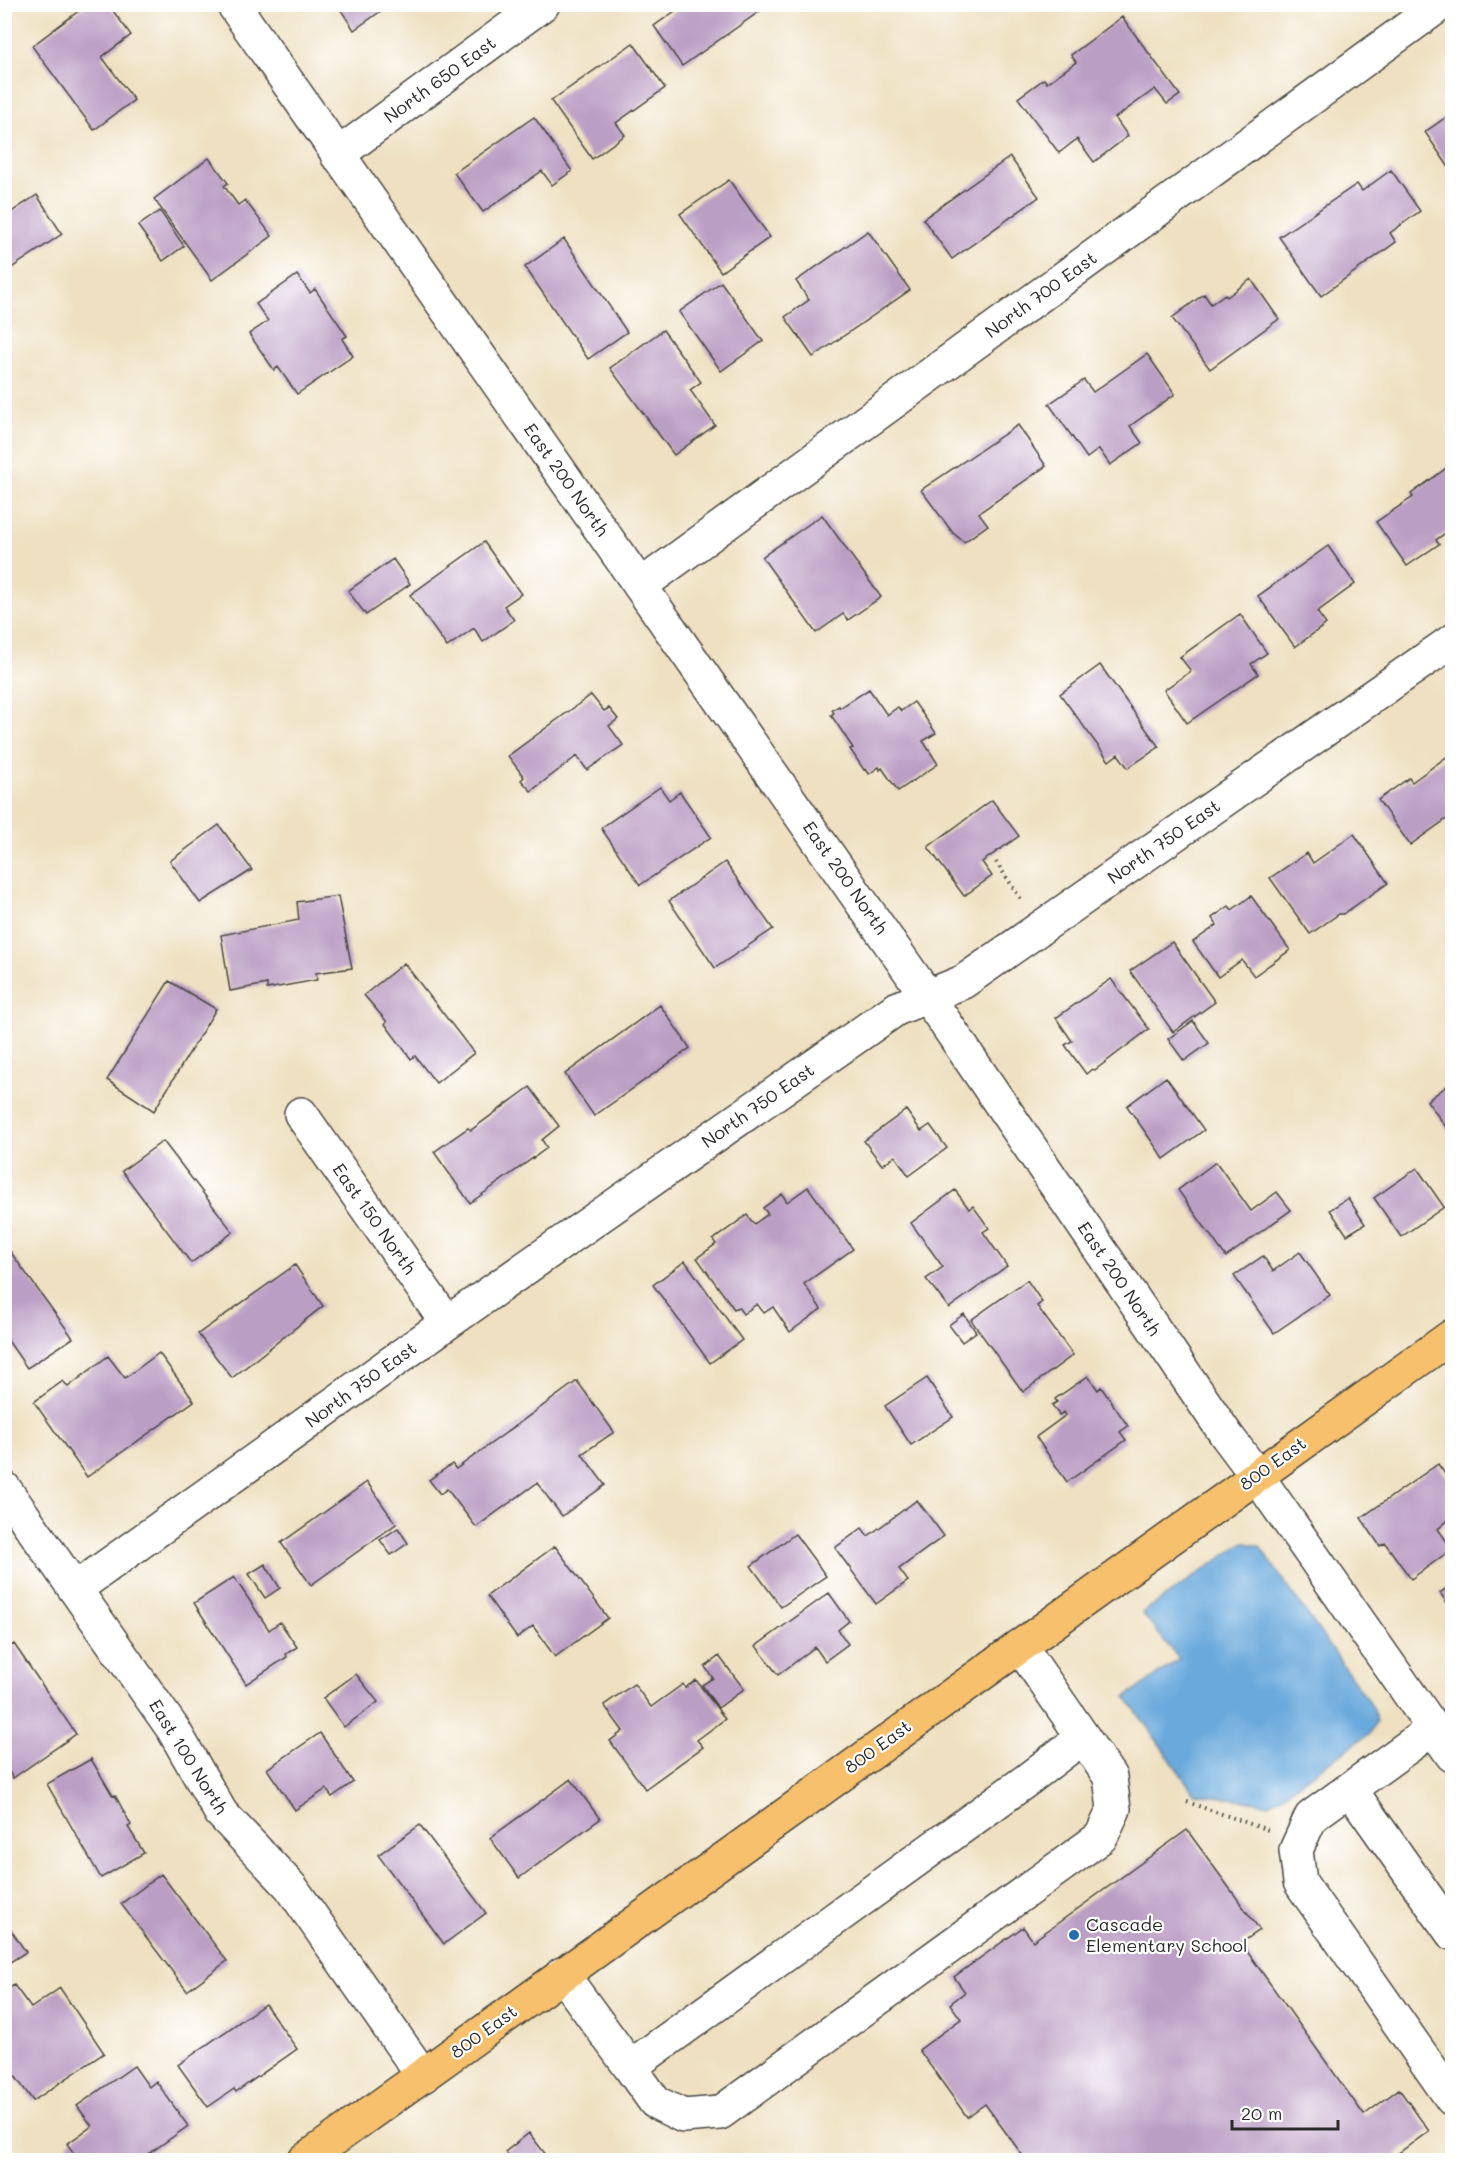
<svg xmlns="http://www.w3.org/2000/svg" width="1457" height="2165" font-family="Mali,sans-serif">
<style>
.water{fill:#69a9dc;stroke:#4a6a84;stroke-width:1.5}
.building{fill:#bb9ec4}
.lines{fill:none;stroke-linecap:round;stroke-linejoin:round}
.minor-casing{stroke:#484641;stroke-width:36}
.major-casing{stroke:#484641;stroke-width:36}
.path{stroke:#484641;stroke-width:4;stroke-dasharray:1.5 4.5;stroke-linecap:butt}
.minor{stroke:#fff;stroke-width:33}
.major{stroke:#f7c06c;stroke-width:33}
.poi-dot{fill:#1f6fb2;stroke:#fff;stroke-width:2}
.labels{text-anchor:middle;stroke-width:4.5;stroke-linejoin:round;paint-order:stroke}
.street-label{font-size:18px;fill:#2b2b2b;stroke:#fff}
.poi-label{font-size:18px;fill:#2b2b2b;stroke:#fff;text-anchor:start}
</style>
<rect width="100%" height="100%" fill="#fff"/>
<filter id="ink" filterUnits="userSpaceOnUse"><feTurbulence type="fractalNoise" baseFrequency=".0167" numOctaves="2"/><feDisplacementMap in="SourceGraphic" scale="12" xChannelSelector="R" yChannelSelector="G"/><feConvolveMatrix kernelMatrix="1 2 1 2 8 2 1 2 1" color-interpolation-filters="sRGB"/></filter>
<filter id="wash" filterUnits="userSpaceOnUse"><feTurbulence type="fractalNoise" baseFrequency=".008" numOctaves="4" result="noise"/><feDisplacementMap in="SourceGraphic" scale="24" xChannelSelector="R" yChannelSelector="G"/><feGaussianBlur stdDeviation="1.35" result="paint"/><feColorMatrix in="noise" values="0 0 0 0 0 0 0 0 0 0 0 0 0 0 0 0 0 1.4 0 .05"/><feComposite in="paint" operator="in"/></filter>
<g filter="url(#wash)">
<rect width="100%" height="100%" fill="#eee0c0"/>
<path class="water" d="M 1244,1542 L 1260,1547 L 1374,1709 L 1376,1723 L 1370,1733 L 1270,1804 L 1194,1793 L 1126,1697 L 1179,1659 L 1142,1613 Z"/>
<g id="blocks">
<path class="building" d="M 88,4 L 108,4 L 131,35 L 102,57 L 134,100 L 94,130 L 32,46 Z
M 337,4 L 391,4 L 354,30 Z
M 685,4 L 755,4 L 760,11 L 682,66 L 654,26 Z
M 1122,17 L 1180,95 L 1167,104 L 1155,89 L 1115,118 L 1128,136 L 1094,162 L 1077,139 L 1059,153 L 1018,98 L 1044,79 L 1047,83 L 1076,62 L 1071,55 Z
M 633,43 L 665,88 L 616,123 L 625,135 L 592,159 L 551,101 Z
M 1452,113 L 1452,167 L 1450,169 L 1425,132 Z
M 534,117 L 572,171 L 552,185 L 542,171 L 483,212 L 454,173 Z
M 1010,157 L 1039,197 L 952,259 L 923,219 Z
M 209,158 L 228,183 L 224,186 L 238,205 L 245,200 L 272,236 L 212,280 L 154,199 Z
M 1391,170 L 1420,211 L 1390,233 L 1396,242 L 1321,296 L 1279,237 L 1357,184 L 1362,191 Z
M 729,180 L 770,237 L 721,272 L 680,214 Z
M 37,195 L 62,234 L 4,273 L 4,217 Z
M 160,211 L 184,246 L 163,261 L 138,226 Z
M 868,231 L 910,290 L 813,357 L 785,317 L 809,300 L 796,281 Z
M 564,239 L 627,332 L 588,359 L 525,267 Z
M 297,275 L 310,293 L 315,289 L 347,336 L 342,339 L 353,356 L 297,394 L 278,367 L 274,370 L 249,334 L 268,321 L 256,304 Z
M 1251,279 L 1279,319 L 1210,369 L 1172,318 L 1204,294 L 1211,304 L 1225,294 L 1227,297 Z
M 721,282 L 763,341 L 721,371 L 679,312 Z
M 663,330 L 701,382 L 690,390 L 715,425 L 674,455 L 610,368 Z
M 1147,354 L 1175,394 L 1130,426 L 1142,443 L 1110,465 L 1099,449 L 1087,458 L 1049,404 L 1084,380 L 1093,392 Z
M 1018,425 L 1046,466 L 979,513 L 988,525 L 964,542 L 953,533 L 921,490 Z
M 1452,464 L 1452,528 L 1436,540 L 1439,544 L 1407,566 L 1376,522 L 1413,497 L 1411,494 Z
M 822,515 L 881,597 L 848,620 L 843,614 L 816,633 L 762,557 Z
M 484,542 L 521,594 L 504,606 L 514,620 L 483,642 L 474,628 L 447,647 L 410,595 Z
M 1328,546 L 1355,584 L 1317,612 L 1326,624 L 1295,647 L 1258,596 Z
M 393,559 L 410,584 L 366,615 L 348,591 Z
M 1240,614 L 1267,653 L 1251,664 L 1258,674 L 1187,723 L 1164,690 L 1191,671 L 1180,657 Z
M 1100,665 L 1159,747 L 1128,768 L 1118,754 L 1109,761 L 1060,694 Z
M 869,689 L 887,715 L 898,707 L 901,711 L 914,702 L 936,733 L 923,741 L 938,764 L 898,791 L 882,768 L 880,770 L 879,767 L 869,774 L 866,769 L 864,770 L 850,749 L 853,748 L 831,715 L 834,713 L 832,710 L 839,706 L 840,708 Z
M 591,695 L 604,711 L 609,708 L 618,719 L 609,726 L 623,745 L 587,770 L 577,756 L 531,791 L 521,780 L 524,777 L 508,756 Z
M 1452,753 L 1452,815 L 1410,845 L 1378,800 L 1409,778 L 1412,782 Z
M 660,787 L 669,800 L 680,792 L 711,837 L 640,885 L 601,828 Z
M 992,800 L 1019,836 L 982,862 L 992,876 L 964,896 L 928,847 Z
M 219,825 L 252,870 L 200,903 L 170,861 Z
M 1354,834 L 1388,883 L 1343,914 L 1339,914 L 1310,934 L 1270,878 L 1307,853 L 1313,863 Z
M 725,862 L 773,929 L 715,968 L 669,901 Z
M 338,896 L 352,968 L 316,973 L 317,980 L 267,989 L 267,984 L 230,991 L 221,935 L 299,920 L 297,902 Z
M 1251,896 L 1290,950 L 1254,976 L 1242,960 L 1218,977 L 1193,942 L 1217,925 L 1212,918 L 1229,906 L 1232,910 Z
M 1172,942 L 1215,1002 L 1173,1032 L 1130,971 Z
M 404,963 L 474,1053 L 436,1083 L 415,1056 L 411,1059 L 385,1024 L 387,1022 L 364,995 Z
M 1111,979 L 1149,1029 L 1095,1070 L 1092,1069 L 1086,1074 L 1065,1045 L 1072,1041 L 1056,1018 Z
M 169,981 L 216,1009 L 154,1111 L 107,1080 Z
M 660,1005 L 690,1048 L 594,1116 L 565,1074 Z
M 1193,1021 L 1209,1043 L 1184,1061 L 1168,1039 Z
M 1166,1077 L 1204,1130 L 1164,1159 L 1127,1106 Z
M 1452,1082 L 1452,1132 L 1451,1134 L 1427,1101 Z
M 530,1087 L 559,1126 L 542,1140 L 547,1148 L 470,1203 L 434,1152 L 468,1128 L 471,1130 Z
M 906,1110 L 921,1131 L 930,1125 L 947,1148 L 909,1176 L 895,1156 L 882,1165 L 864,1141 Z
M 163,1141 L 233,1232 L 191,1263 L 122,1171 Z
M 1216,1162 L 1251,1211 L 1277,1192 L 1291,1210 L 1226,1257 L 1178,1190 Z
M 1417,1168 L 1444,1207 L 1401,1237 L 1374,1198 Z
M 808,1187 L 853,1249 L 804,1284 L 821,1309 L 790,1332 L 773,1307 L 764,1313 L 757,1304 L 743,1314 L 738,1307 L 734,1309 L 697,1258 L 716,1244 L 713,1240 L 747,1215 L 754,1224 L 768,1214 L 763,1208 L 782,1194 L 787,1202 Z
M 955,1190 L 969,1209 L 973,1206 L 989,1228 L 983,1232 L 1007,1266 L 949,1308 L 926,1279 L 943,1267 L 911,1223 Z
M 1348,1198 L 1365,1224 L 1347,1235 L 1330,1210 Z
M 4,1243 L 73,1338 L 27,1368 L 4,1335 Z
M 1300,1252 L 1330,1295 L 1274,1333 L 1234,1276 L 1263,1256 L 1273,1271 Z
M 685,1261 L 742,1340 L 710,1363 L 653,1285 Z
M 295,1265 L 323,1306 L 232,1378 L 198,1334 Z
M 1027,1280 L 1042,1302 L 1037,1306 L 1073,1355 L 1023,1392 L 971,1320 Z
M 964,1314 L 976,1332 L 962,1342 L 949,1325 Z
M 159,1353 L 194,1401 L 87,1477 L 34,1402 L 63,1381 L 68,1387 L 108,1356 L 125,1378 Z
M 1088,1376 L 1098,1390 L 1101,1387 L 1128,1426 L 1120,1432 L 1126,1440 L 1067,1482 L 1036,1437 L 1066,1415 L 1064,1412 L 1059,1415 L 1052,1405 L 1057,1402 L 1055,1399 Z
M 927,1378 L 953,1417 L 911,1445 L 885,1406 Z
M 577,1381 L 614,1432 L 582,1454 L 605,1485 L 562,1516 L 537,1483 L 476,1527 L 447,1489 L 440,1494 L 429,1480 L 452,1464 L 456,1469 Z
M 1438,1464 L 1452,1484 L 1452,1517 L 1438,1529 L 1452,1549 L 1411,1579 L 1385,1543 L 1380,1546 L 1361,1518 Z
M 367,1482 L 396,1524 L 311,1585 L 281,1543 Z
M 917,1500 L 944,1536 L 899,1569 L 908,1581 L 876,1604 L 835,1548 L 862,1528 L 868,1536 Z
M 398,1528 L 408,1543 L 391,1555 L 380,1540 Z
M 795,1534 L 826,1576 L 781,1607 L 751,1566 Z
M 555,1546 L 608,1618 L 555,1657 L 533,1626 L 517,1638 L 487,1596 Z
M 265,1564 L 280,1588 L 265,1598 L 249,1574 Z
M 234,1577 L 269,1630 L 280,1622 L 297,1647 L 286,1654 L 287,1657 L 246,1684 L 194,1603 Z
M 1452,1584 L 1452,1610 L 1440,1593 Z
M 829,1593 L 849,1621 L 838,1630 L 848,1644 L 825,1661 L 815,1647 L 778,1675 L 756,1646 Z
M 14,1644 L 76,1734 L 13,1778 L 4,1765 L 4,1650 Z
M 719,1656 L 744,1689 L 718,1708 L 702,1685 L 713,1678 L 705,1667 Z
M 356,1674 L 378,1702 L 344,1727 L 323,1698 Z
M 696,1680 L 725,1719 L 697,1740 L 703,1747 L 645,1789 L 610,1741 L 623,1731 L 604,1705 L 634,1684 L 651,1707 L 683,1684 L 685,1688 Z
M 320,1733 L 353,1782 L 332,1797 L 326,1789 L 295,1810 L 267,1769 Z
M 91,1759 L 113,1796 L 115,1795 L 131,1825 L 128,1827 L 144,1853 L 101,1878 L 47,1784 Z
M 571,1779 L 600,1819 L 519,1878 L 490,1838 Z
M 420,1825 L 486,1913 L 444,1944 L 378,1855 Z
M 1187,1830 L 1260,1930 L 1241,1943 L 1364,2115 L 1399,2089 L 1429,2131 L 1396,2155 L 1400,2160 L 1026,2160 L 985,2104 L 967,2117 L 919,2050 L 961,2019 L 950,2004 L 965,1992 L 954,1977 L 1023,1927 L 1033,1941 Z
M 161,1874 L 227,1961 L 187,1991 L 121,1904 Z
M 4,1920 L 26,1952 L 4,1966 Z
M 14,1985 L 31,2008 L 60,1988 L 104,2053 L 33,2101 L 15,2076 L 13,2077 L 4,2064 L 4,1991 Z
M 265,2004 L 297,2049 L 236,2092 L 234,2089 L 208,2107 L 178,2065 Z
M 134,2066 L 149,2087 L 156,2081 L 188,2126 L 140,2160 L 79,2160 L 67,2144 L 92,2126 L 77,2106 Z
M 529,2133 L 550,2160 L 511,2160 L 505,2152 Z"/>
</g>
</g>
<g filter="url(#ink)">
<use href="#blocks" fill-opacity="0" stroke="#484641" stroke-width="1.5"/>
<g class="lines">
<defs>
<path id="minor" d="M 233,4 L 927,996 L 1227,1436 L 1257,1476 L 1452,1755
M 337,155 L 543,4
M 640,586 L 1441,4
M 301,1114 L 447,1323
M 4,1488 L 173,1729 L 221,1813 L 291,1887 L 423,2076
M 75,1589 L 447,1323 L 896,1009 L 963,982 L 1452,641
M 1434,1728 L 1311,1817 L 1296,1850 L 1300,1882 L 1452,2099
M 1350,1789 L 1452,1933
M 562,1974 L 630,2067 L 1027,1780 L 1083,1737 L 1020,1646
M 630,2067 L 655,2102 L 683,2116 L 720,2113 L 1101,1837 L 1114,1809 L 1110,1777 L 1083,1737"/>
<path id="major" d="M 305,2160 L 1452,1336"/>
</defs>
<use href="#minor" class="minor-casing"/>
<use href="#major" class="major-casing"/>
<path class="path" d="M 996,862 L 1021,899
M 1187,1802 L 1268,1830"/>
<use href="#minor" class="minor"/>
<use href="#major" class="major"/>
</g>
</g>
<circle class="poi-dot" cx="1074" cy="1935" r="6"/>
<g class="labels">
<g class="street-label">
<text transform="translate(440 80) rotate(-36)" y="6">North 650 East</text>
<text transform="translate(1041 295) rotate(-36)" y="6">North 700 East</text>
<text transform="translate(566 480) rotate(55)" y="6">East 200 North</text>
<text transform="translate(1164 842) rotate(-35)" y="6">North 750 East</text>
<text transform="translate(845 878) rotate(55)" y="6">East 200 North</text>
<text transform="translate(758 1106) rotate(-35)" y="6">North 750 East</text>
<text transform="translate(374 1219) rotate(55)" y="6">East 150 North</text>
<text transform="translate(1119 1279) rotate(56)" y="6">East 200 North</text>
<text transform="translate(361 1385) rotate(-36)" y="6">North 750 East</text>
<text transform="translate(1273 1464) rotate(-36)" y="6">800 East</text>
<text transform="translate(878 1747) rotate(-36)" y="6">800 East</text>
<text transform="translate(188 1757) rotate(58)" y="6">East 100 North</text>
<text transform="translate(484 2032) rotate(-36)" y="6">800 East</text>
</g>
<g class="poi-label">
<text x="1086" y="1931">Cascade<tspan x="1086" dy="21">Elementary School</tspan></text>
</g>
</g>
<rect width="1457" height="2165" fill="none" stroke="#fff" stroke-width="24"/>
<path d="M1232 2120v9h106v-9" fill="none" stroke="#2b2b2b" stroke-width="3"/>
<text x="1241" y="2120" font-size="18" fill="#2b2b2b" stroke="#ffffff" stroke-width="4.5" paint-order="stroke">20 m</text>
</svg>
